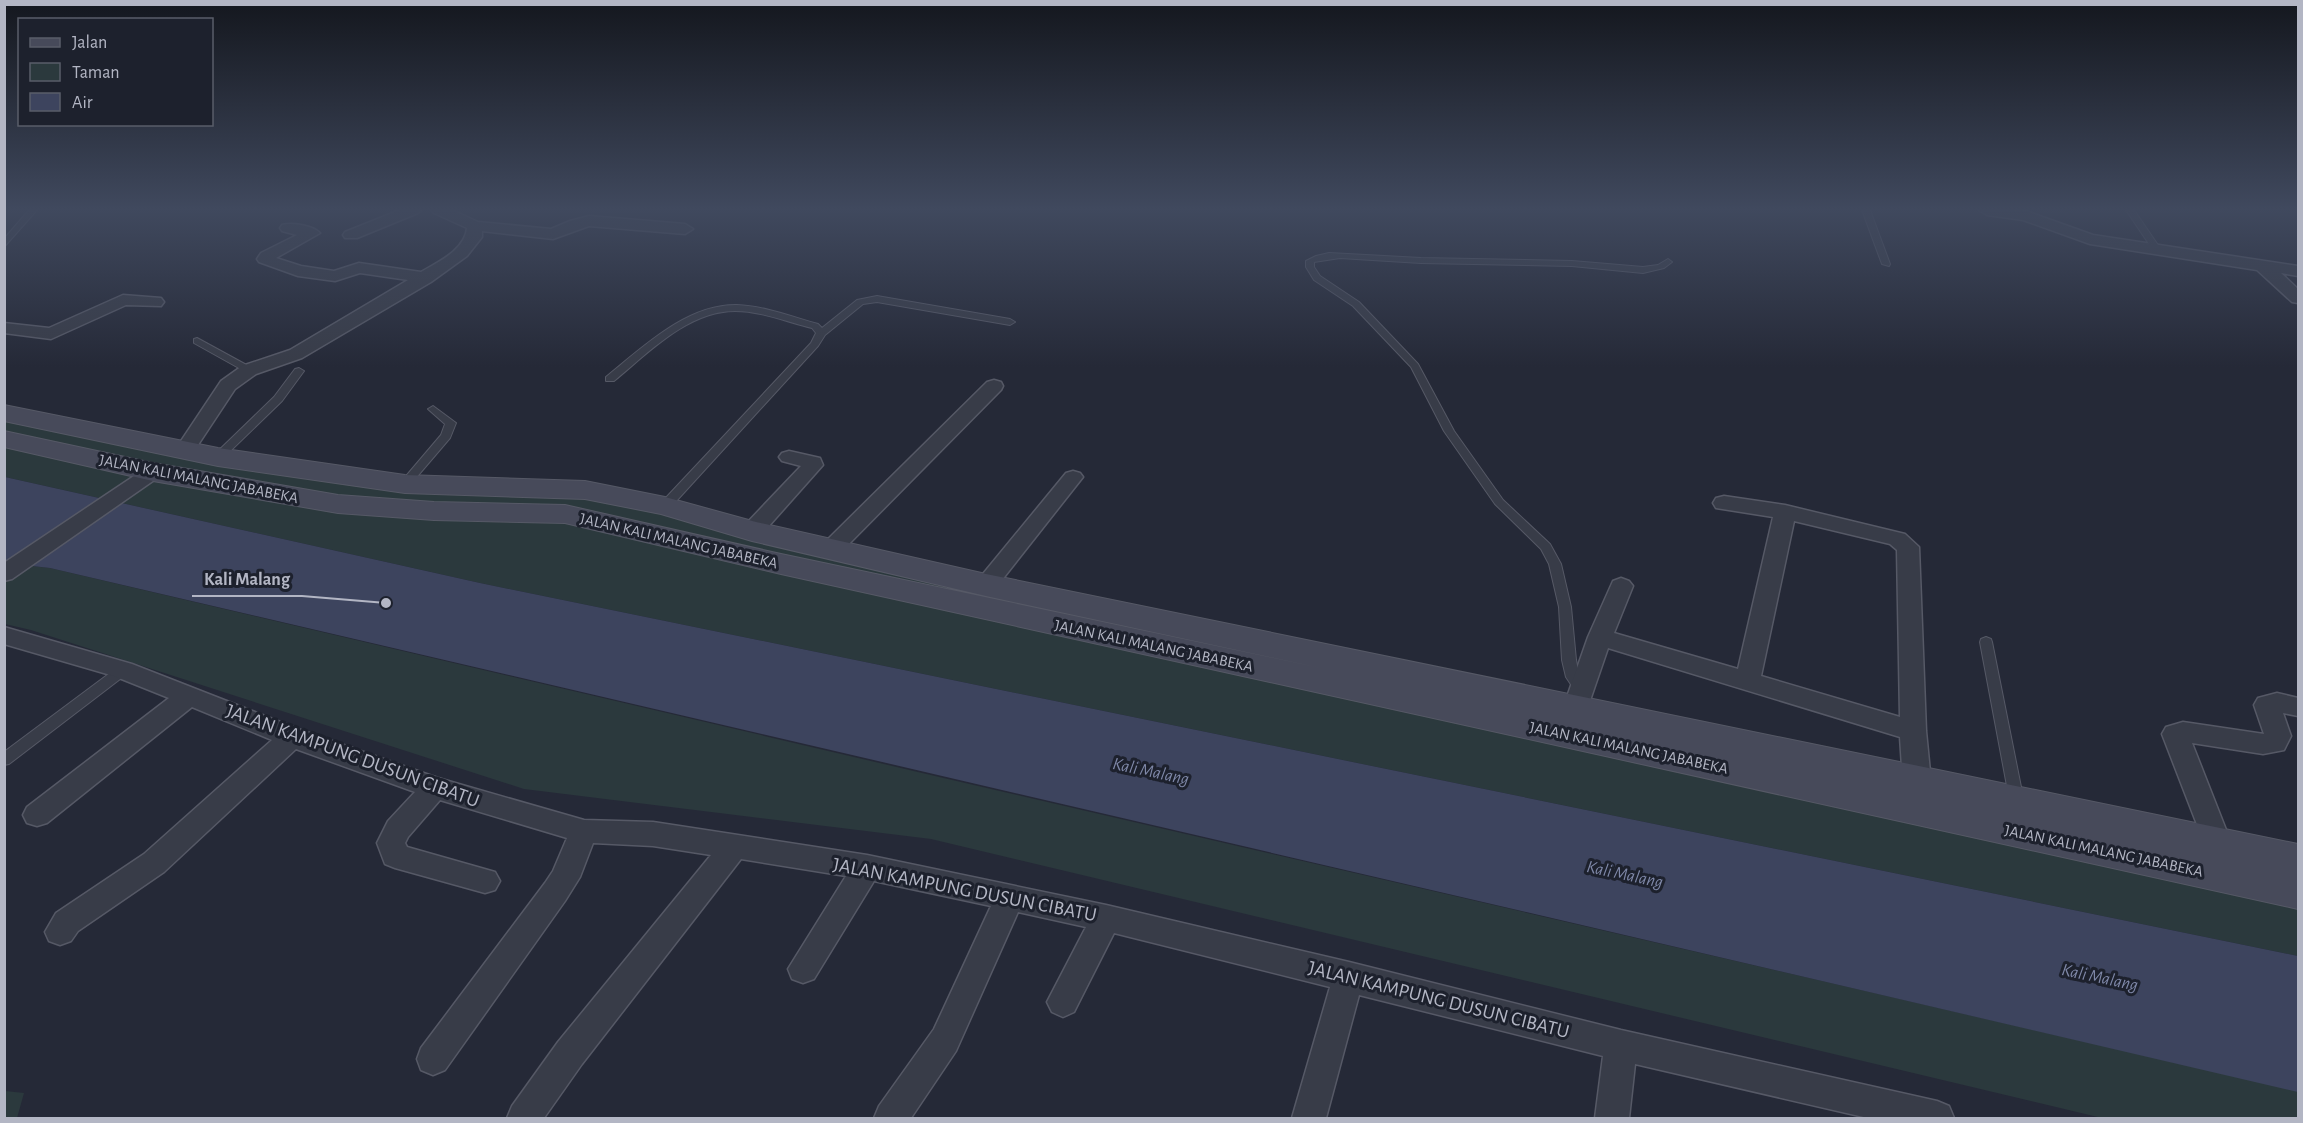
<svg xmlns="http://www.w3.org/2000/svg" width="2303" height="1123" font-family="'Alegreya Sans',sans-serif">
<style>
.green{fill:#2b393d}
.water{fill:#3d445e}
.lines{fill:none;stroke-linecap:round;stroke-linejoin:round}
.lane-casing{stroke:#565966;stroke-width:2}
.street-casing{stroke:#565966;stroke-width:3}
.secondary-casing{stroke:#565966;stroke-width:2}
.lane{fill:#383c48;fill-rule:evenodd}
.street{fill:#383c48;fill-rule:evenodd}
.secondary{fill:#474a5a;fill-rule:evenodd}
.labels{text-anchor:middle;stroke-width:6;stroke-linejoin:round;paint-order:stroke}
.street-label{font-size:16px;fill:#b3b6c4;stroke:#1d212d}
.water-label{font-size:18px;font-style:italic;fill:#7f88a8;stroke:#1d212d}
.near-street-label{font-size:20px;fill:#b3b6c4;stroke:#1d212d}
.leader{fill:none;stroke:#b3b6c4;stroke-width:2}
.callout-dot{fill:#b3b6c4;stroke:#1d212d;stroke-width:2}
.callout-label{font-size:18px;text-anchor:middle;font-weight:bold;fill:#b3b6c4;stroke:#1d212d;stroke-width:6;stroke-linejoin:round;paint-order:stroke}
</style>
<rect width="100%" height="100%" fill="#252937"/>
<path class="green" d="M 5,413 L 405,484 L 585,490 L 1971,793 L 2298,861 L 2298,956 L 480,583 L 5,477 Z
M 5,563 L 50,568 L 922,773 L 2298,1091 L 2298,1118 L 2102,1118 L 931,839 L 524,789 L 31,630 L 5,624 Z
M 5,1091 L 24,1093 L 17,1118 L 5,1118 Z"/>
<path class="water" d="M 5,477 L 480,583 L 2298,956 L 2298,1092 L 50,568 L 5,563 Z"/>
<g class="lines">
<defs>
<path id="lane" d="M 29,210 L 37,210 L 4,247 L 4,239 Z
M 1862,210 L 1870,210 L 1890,264 L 1889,266 L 1882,264 Z
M 2126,210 L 2134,210 L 2162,251 L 2161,253 L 2155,253 Z
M 1329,253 L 1421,258 L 1572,261 L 1643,267 L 1658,265 L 1668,259 L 1672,262 L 1664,268 L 1643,273 L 1572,266 L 1421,263 L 1340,258 L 1314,262 L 1314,267 L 1320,276 L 1359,302 L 1418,364 L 1454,431 L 1503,500 L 1550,544 L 1561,564 L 1571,607 L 1576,660 L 1579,676 L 1588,689 L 1586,692 L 1576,692 L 1566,677 L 1562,660 L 1559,607 L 1549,564 L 1541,549 L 1495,504 L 1444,431 L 1411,367 L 1353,306 L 1314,280 L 1306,267 L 1306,261 L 1316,256 Z
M 877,296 L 1010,319 L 1015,322 L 1010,325 L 877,302 L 863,304 L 825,335 L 818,346 L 669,509 L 661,509 L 659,506 L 661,503 L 811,343 L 816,333 L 812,328 C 787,322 761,311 735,311 C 688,311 648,353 614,381 L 606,381 L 606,377 C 643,347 687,304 737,305 C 765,306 792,317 818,324 L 822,328 L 857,300 Z
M 197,338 L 252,368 L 254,370 L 249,373 L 246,372 L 194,343 L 194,339 Z
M 299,368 L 304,371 L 282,401 L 222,459 L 214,459 L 213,457 L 214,455 L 274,397 L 295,369 Z
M 433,406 L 456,423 L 450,438 L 409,486 L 401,486 L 399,484 L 401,482 L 441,435 L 445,424 L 428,409 Z
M 1986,637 L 1991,639 L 1992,642 L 2024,802 L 2022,806 L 2017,808 L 2012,806 L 2010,802 L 1980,642 L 1981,639 Z
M 123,665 L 128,667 L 130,670 L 128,673 L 9,764 L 4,765 L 4,752 L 118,667 Z"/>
<path id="street" d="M 400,210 L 421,210 L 418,213 L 357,238 L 345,238 L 343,235 L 345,232 Z
M 431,210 L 452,210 L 478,222 L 551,229 L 570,221 L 589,216 L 685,224 L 693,229 L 685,234 L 589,226 L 553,239 L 482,231 L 482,237 L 467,256 L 431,282 L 302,358 L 256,374 L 235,389 L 192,454 L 178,454 L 175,450 L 221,381 L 242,366 L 290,350 L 408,280 L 360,273 L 335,281 L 298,276 L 259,262 L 257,259 L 261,253 L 297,235 L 282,231 L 280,228 L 282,225 C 293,222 313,226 320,233 L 276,258 L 301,266 L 334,271 L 359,263 L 421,272 C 438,262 465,250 467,228 L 434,213 Z
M 1979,210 L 2026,211 L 2093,235 L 2298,266 L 2298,276 L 2281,273 L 2298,289 L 2298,303 L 2292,302 L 2257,270 L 2090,244 L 2023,220 L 1987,215 Z
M 123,295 L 161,298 L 164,302 L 161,306 L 126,305 L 51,339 L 4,333 L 4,323 L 49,328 Z
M 994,380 L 1001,382 L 1003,386 L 1001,390 L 838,555 L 830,557 L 822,555 L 819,550 L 822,545 L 987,382 Z
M 789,451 L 820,458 L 823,465 L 760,536 L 752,538 L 744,536 L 741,531 L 744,526 L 801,466 L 782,461 L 779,457 L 782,453 Z
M 153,466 L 160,468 L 163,472 L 160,476 L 12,579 L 4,581 L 4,563 L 146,468 Z
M 1073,471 L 1080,473 L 1083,477 L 994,590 L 986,593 L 978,590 L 975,585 L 978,580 L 1066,473 Z
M 1724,496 L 1785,505 L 1905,534 L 1919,547 L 1926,731 L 1931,782 L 1927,790 L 1917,793 L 1907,790 L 1903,782 L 1900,737 L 1608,648 L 1584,718 L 1575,721 L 1566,718 L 1562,711 L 1588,637 L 1613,581 L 1621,578 L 1629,581 L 1633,586 L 1614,633 L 1738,669 L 1773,517 L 1716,508 L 1713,503 L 1716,498 ZM 1794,521 L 1890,544 L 1897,550 L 1900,717 L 1761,676 Z
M 4,627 L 132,664 L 301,730 L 438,778 L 584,820 L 653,822 L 867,855 L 1106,905 L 1349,962 L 1621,1030 L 1937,1101 L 1949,1106 L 1954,1118 L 1868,1118 L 1635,1064 L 1629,1118 L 1595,1118 L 1603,1056 L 1359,995 L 1326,1118 L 1292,1118 L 1330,987 L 1114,933 L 1074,1012 L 1063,1017 L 1052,1012 L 1047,1002 L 1086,927 L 1018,912 L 956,1051 L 911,1118 L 874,1118 L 879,1106 L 934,1029 L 991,906 L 874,881 L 814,979 L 803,983 L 792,979 L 788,969 L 846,876 L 741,859 L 582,1064 L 544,1118 L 507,1118 L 512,1106 L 558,1042 L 711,855 L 653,846 L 593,843 L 580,877 L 565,901 L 445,1070 L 433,1075 L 421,1070 L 417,1059 L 421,1048 L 545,883 L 553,871 L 567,838 L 440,800 L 408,837 L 405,843 L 407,847 L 495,872 L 500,881 L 495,890 L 485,893 L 395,868 L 385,864 L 377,843 L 388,821 L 415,792 L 296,749 L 164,872 L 78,931 L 71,941 L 60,945 L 49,941 L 45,932 L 56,913 L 144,854 L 272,740 L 192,707 L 47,823 L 37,826 L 27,823 L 23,815 L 27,807 L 169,698 L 114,676 L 4,644 Z
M 2277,693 L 2298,698 L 2298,716 L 2283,713 L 2291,736 L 2284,750 L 2263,754 L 2192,743 L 2232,845 L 2228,853 L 2218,857 L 2208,853 L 2162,734 L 2166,727 L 2183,722 L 2264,734 L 2254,705 L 2258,698 Z"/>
<path id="secondary" d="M 4,405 L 218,448 L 405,475 L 585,481 L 665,497 L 756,522 L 986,574 L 2298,844 L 2298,909 L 781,574 L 565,523 L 434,520 L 338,513 L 153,481 L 4,447 L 4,431 L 153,463 L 338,495 L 434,502 L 565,505 L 781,554 L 1330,670 L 986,596 L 752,541 L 661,514 L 585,499 L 405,493 L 218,466 L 4,421 Z"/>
</defs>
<use href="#lane" class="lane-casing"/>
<use href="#street" class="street-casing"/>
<use href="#secondary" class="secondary-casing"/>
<use href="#lane" class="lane"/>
<use href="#street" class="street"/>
<use href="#secondary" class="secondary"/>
</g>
<linearGradient id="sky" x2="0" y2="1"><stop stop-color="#14171e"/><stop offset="0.57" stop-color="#40495e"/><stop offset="1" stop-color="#40495e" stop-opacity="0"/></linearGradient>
<rect width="2303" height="367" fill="url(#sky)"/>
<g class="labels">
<g class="street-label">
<text transform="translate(199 478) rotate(11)" y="6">JALAN KALI MALANG JABABEKA</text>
<text transform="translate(679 540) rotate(13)" y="6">JALAN KALI MALANG JABABEKA</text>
<text transform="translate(1154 645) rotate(12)" y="6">JALAN KALI MALANG JABABEKA</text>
<text transform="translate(1629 747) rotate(12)" y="6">JALAN KALI MALANG JABABEKA</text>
<text transform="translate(2104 850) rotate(12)" y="6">JALAN KALI MALANG JABABEKA</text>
</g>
<g class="water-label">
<text transform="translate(1151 771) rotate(12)" y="6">Kali Malang</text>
<text transform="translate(1625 874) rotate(12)" y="6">Kali Malang</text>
<text transform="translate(2100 977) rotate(12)" y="6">Kali Malang</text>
</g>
<g class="near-street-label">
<text transform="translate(353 755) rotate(20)" y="7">JALAN KAMPUNG DUSUN CIBATU</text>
<text transform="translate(965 889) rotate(11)" y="7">JALAN KAMPUNG DUSUN CIBATU</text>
<text transform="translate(1439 999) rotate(14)" y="7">JALAN KAMPUNG DUSUN CIBATU</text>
</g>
</g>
<path class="leader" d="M386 603L302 596H192"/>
<circle class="callout-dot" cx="386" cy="603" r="6"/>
<g class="callout-label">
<text x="247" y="585">Kali Malang</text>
</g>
<rect width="2303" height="1123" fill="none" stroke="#b3b6c4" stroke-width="12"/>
<rect x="18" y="18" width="195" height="108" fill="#1d212d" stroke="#595d69" stroke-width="1.5"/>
<rect x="30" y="38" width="30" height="9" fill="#474a5a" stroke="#595d69" stroke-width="1.5"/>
<text x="72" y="48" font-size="18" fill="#b3b6c4">Jalan</text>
<rect x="30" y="63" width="30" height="18" fill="#2b393d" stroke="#595d69" stroke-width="1.5"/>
<text x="72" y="78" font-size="18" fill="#b3b6c4">Taman</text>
<rect x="30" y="93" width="30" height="18" fill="#3d445e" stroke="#595d69" stroke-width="1.5"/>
<text x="72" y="108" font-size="18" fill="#b3b6c4">Air</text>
</svg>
